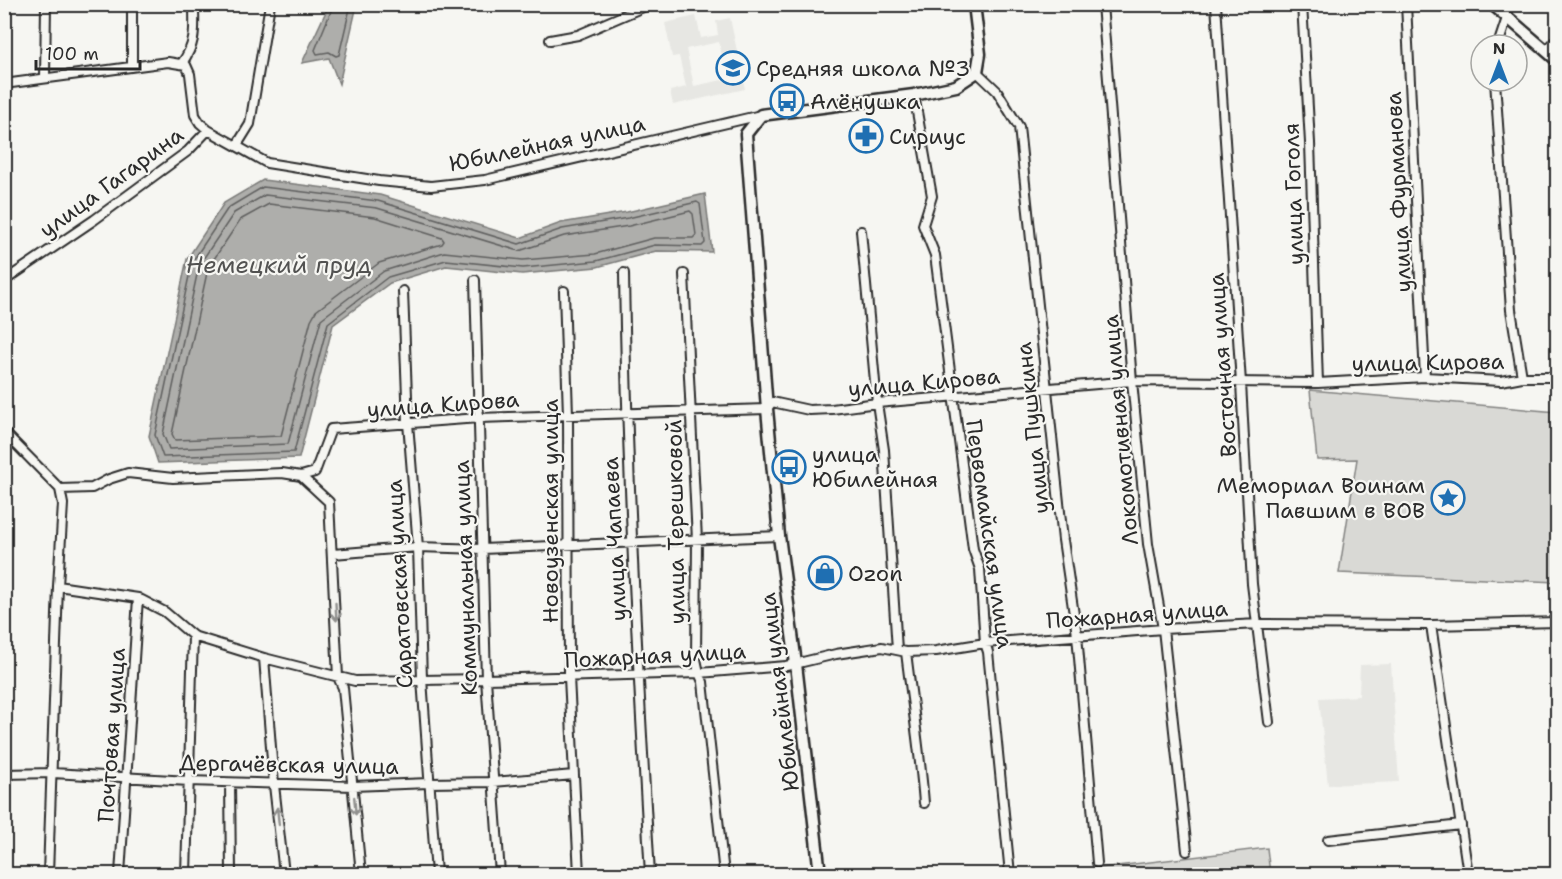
<svg xmlns="http://www.w3.org/2000/svg" width="1562" height="879" font-family="'Shantell Sans',sans-serif">
<style>
.built{fill:#e7e7e3;fill-rule:evenodd}
.green{fill:#d9d9d5;stroke:#828280;stroke-width:1.5}
.water{fill:#aeaeab;stroke:#7a7a78;stroke-width:1.5}
.lines{fill:none;stroke-linecap:round;stroke-linejoin:round}
.shore{stroke:#5f5f5e;stroke-width:1.5}
.minor-casing{stroke:#2b2b2b;stroke-width:12}
.major-casing{stroke:#2b2b2b;stroke-width:15}
.minor{stroke:#f6f6f2;stroke-width:8}
.major{stroke:#f6f6f2;stroke-width:10}
.oneway{stroke:#90908e}
.labels{text-anchor:middle;stroke-width:4.5;stroke-linejoin:round;paint-order:stroke}
.poi-label{font-size:22px;fill:#2b2b2b;stroke:#f6f6f2;text-anchor:start}
.street-label{font-size:22px;fill:#2b2b2b;stroke:#f6f6f2}
.water-label{font-size:24px;font-style:italic;fill:#525251;stroke:#f6f6f2}
</style>
<rect width="100%" height="100%" fill="#f6f6f2"/>
<filter id="ink" filterUnits="userSpaceOnUse"><feTurbulence type="fractalNoise" baseFrequency=".0167" numOctaves="2"/><feDisplacementMap in="SourceGraphic" scale="12" xChannelSelector="R" yChannelSelector="G"/><feConvolveMatrix kernelMatrix="1 2 1 2 8 2 1 2 1" color-interpolation-filters="sRGB"/></filter>
<g filter="url(#ink)">
<path class="built" d="M 696,16 L 701,38 L 718,35 L 716,21 L 730,18 L 745,89 L 673,105 L 670,91 L 686,87 L 679,56 L 672,57 L 665,23 ZM 719,42 L 727,79 L 694,86 L 686,49 Z
M 1391,664 L 1399,782 L 1328,785 L 1319,698 L 1359,696 L 1360,665 Z"/>
<path class="green" d="M 1310,390 L 1557,412 L 1557,582 L 1339,573 L 1357,459 L 1317,460 Z
M 1267,848 L 1270,874 L 1050,874 Z"/>
<path class="water" d="M 329,5 L 357,5 L 339,84 L 329,58 L 302,63 Z
M 263,180 L 380,195 L 520,238 L 561,223 L 627,212 L 705,194 L 712,252 L 656,251 L 597,267 L 522,274 L 446,266 L 390,283 L 333,325 L 299,458 L 158,463 L 149,436 L 187,259 L 224,203 Z"/>
<g class="lines">
<path class="shore" d="M 334,4 L 315,50 L 317,54 L 329,52 L 336,56 L 339,55 L 351,4
M 263,187 L 378,201 L 519,244 L 562,229 L 628,218 L 697,202 L 700,204 L 705,243 L 702,246 L 655,245 L 596,261 L 523,268 L 446,260 L 388,277 L 328,323 L 294,452 L 163,457 L 155,435 L 192,262 L 228,208 Z
M 265,195 L 377,208 L 519,251 L 564,236 L 629,226 L 690,211 L 693,214 L 696,235 L 693,238 L 654,238 L 595,254 L 523,260 L 444,252 L 384,271 L 321,319 L 288,444 L 169,449 L 163,434 L 199,265 L 234,213 Z
M 269,204 L 375,217 L 442,238 L 444,241 L 442,244 L 379,263 L 316,311 L 311,320 L 281,436 L 175,440 L 172,434 L 208,268 L 240,220 Z"/>
<defs>
<path id="minor" d="M 1102,4 L 1132,381 L 1148,544 L 1163,629 L 1187,851
M 1216,4 L 1241,383 L 1252,584 L 1269,722
M 1302,4 L 1310,143 L 1318,383
M 1406,4 L 1425,377
M 550,40 L 578,35 L 650,4
M 1498,45 L 1507,18
M 1546,51 L 1558,38
M 182,63 C 197,42 194,29 194,4
M 132,67 L 132,4
M 977,72 L 997,91 L 1019,127 L 1063,540 L 1077,635 L 1097,863
M 45,78 L 46,4
M 1495,81 L 1511,310 L 1522,377
M 4,84 L 168,62 L 186,65 L 190,74 L 195,115 L 200,123 L 208,130 L 267,163 L 379,181 L 431,186 L 485,180 L 761,115
M 914,95 L 932,196 L 923,225 L 935,255 L 973,549 L 980,569 L 985,643 L 988,652 L 1010,874
M 237,145 L 250,124 L 270,4
M 861,231 L 877,403 L 884,450 L 897,650
M 624,273 C 627,474 638,674 650,874
M 684,274 L 697,540 L 696,659 L 699,673 L 703,682 L 724,874
M 475,280 L 486,679 L 500,874
M 4,281 L 94,220 L 188,151 L 208,130
M 403,291 L 408,423 L 418,547 L 422,679 L 436,874
M 564,291 L 568,415 L 569,677 L 579,874
M 4,432 L 60,489 L 63,504 L 58,586 L 48,874
M 301,476 L 329,502 L 338,677 L 343,688 L 361,874
M 60,489 L 92,488 L 109,479 L 128,473 L 173,478 L 282,473 L 301,476 L 315,472 L 331,429 L 479,418 L 767,409 L 772,402 L 809,410 L 832,409 L 877,403 L 1132,381 L 1318,383 L 1425,377 L 1501,381 L 1522,377 L 1552,377 L 1558,382
M 333,554 L 418,547 L 482,549 L 779,536
M 58,586 L 138,598 L 165,612 L 193,636 L 264,658 L 355,681 L 486,679 L 699,673 L 786,666 L 836,654 L 882,647 L 906,652 L 936,651 L 985,643 L 1163,629 L 1258,624 L 1431,625 L 1558,622
M 1431,625 L 1468,874
M 906,652 C 912,702 920,752 924,803
M 264,658 L 274,785 L 284,874
M 4,774 L 53,773 L 189,781 L 353,786 L 429,783 L 493,782 L 574,775
M 230,783 L 231,874
M 1328,840 L 1461,825
M 120,874 L 138,598
M 186,874 L 193,636"/>
<path id="major" d="M 1492,4 L 1558,61
M 820,874 L 796,664 L 779,536 L 767,409 L 746,134 L 761,115 L 914,95 L 956,86 L 977,72 L 980,54 L 974,4"/>
</defs>
<use href="#minor" class="minor-casing"/>
<use href="#major" class="major-casing"/>
<use href="#minor" class="minor"/>
<use href="#major" class="major"/>
</g>
<defs><path id="oneway-shaft" d="M-6 0H5M1.5-3L5.5 0L1.5 3" fill="none" stroke-width="1.6" stroke-linecap="round" stroke-linejoin="round" transform="scale(1.5)"/></defs>
<g class="oneway">
<use href="#oneway-shaft" transform="translate(336 612) rotate(87)"/>
<use href="#oneway-shaft" transform="translate(355 806) rotate(85)"/>
<use href="#oneway-shaft" transform="translate(278 816) rotate(-96)"/>
</g>
</g>
<defs>
<symbol id="school-ring" viewBox="-11 -11 22 22"><circle r="9.5" fill="#f6f6f2" stroke="#1f6fb2" stroke-width="1.5"/><path d="M0-5L7-2L0 1L-7-2ZM-4 1L0 2.5L4 1V4Q0 6-4 4Z" fill="#1f6fb2"/></symbol>
<symbol id="bus-ring" viewBox="-11 -11 22 22"><circle r="9.5" fill="#f6f6f2" stroke="#1f6fb2" stroke-width="1.5"/><path d="M-5-6H5V4H4V6H2V4H-2V6H-4V4H-5ZM-3.5-4V0h7V-4ZM-3.5 1.2v1.5H-2V1.2ZM2 1.2v1.5H3.5V1.2Z" fill="#1f6fb2"/></symbol>
<symbol id="pharmacy-ring" viewBox="-11 -11 22 22"><circle r="9.5" fill="#f6f6f2" stroke="#1f6fb2" stroke-width="1.5"/><path d="M-2-6h4v4h4v4h-4v4h-4v-4h-4v-4h4Z" fill="#1f6fb2"/></symbol>
<symbol id="sight-ring" viewBox="-11 -11 22 22"><circle r="9.5" fill="#f6f6f2" stroke="#1f6fb2" stroke-width="1.5"/><path d="M0-6L1.8-2.2L6-1.7L2.9 1.2L3.7 5.4L0 3.3L-3.7 5.4L-2.9 1.2L-6-1.7L-1.8-2.2Z" fill="#1f6fb2"/></symbol>
<symbol id="shop-ring" viewBox="-11 -11 22 22"><circle r="9.5" fill="#f6f6f2" stroke="#1f6fb2" stroke-width="1.5"/><path d="M-5-2.5h2.3a2.7 3.5 0 0 1 5.4 0H5L5.5 6h-11ZM-1.5-2.5h3a1.5 2.3 0 0 0-3 0Z" fill="#1f6fb2"/></symbol>
</defs>
<g fill-rule="evenodd">
<use href="#school-ring" x="714" y="49" width="38" height="38"/>
<use href="#bus-ring" x="768" y="82" width="38" height="38"/>
<use href="#pharmacy-ring" x="847" y="117" width="38" height="38"/>
<use href="#bus-ring" x="770" y="448" width="38" height="38"/>
<use href="#sight-ring" x="1429" y="479" width="38" height="38"/>
<use href="#shop-ring" x="806" y="554" width="38" height="38"/>
</g>
<g class="labels">
<g class="poi-label">
<text x="756" y="76">Средняя школа №3</text>
<text x="810" y="109">Алёнушка</text>
<text x="889" y="144">Сириус</text>
<text x="812" y="462">улица<tspan x="812" dy="25">Юбилейная</tspan></text>
<text x="1425" y="493" text-anchor="end">Мемориал Воинам<tspan x="1425" dy="25">Павшим в ВОВ</tspan></text>
<text x="848" y="581">Ozon</text>
</g>
<g class="street-label">
<text transform="translate(547 143) rotate(-12)" y="8">Юбилейная улица</text>
<text transform="translate(111 182) rotate(-36)" y="8">улица Гагарина</text>
<text transform="translate(1398 192) rotate(-93)" y="8">улица Фурманова</text>
<text transform="translate(1293 194) rotate(-92)" y="8">улица Гоголя</text>
<text transform="translate(1428 362) rotate(-1)" y="8">улица Кирова</text>
<text transform="translate(1222 365) rotate(-94)" y="8">Восточная улица</text>
<text transform="translate(924 382) rotate(-5)" y="8">улица Кирова</text>
<text transform="translate(443 404) rotate(-4)" y="8">улица Кирова</text>
<text transform="translate(1032 428) rotate(-96)" y="8">улица Пушкина</text>
<text transform="translate(1120 430) rotate(-95)" y="8">Локомотивная улица</text>
<text transform="translate(550 511) rotate(-90)" y="8">Новоузенская улица</text>
<text transform="translate(675 522) rotate(-91)" y="8">улица Терешковой</text>
<text transform="translate(990 534) rotate(82)" y="8">Первомайская улица</text>
<text transform="translate(614 539) rotate(-93)" y="8">улица Чапаева</text>
<text transform="translate(465 578) rotate(-92)" y="8">Коммунальная улица</text>
<text transform="translate(399 584) rotate(-93)" y="8">Саратовская улица</text>
<text transform="translate(1137 614) rotate(-4)" y="8">Пожарная улица</text>
<text transform="translate(655 655) rotate(-3)" y="8">Пожарная улица</text>
<text transform="translate(779 692) rotate(-97)" y="8">Юбилейная улица</text>
<text transform="translate(111 735) rotate(-86)" y="8">Почтовая улица</text>
<text transform="translate(289 764) rotate(1)" y="8">Дергачёвская улица</text>
</g>
<g class="water-label">
<text x="279" y="273">Немецкий пруд</text>
</g>
</g>
<rect width="1562" height="879" fill="none" stroke="#f6f6f2" stroke-width="24"/>
<rect x="12" y="12" width="1538" height="855" fill="none" stroke="#2b2b2b" stroke-width="2" filter="url(#ink)"/>
<g transform="translate(1499 63)"><circle r="28" fill="#f6f6f2" stroke="#a5a5a2" stroke-width="1.5"/>
<path d="M0-4.5L10 22L0 15L-10 22Z" fill="#1f6fb2"/>
<text y="-9" font-size="16" font-weight="bold" text-anchor="middle" fill="#2b2b2b">N</text>
</g>
<path d="M36 60v9h104v-9" fill="none" stroke="#2b2b2b" stroke-width="3"/>
<text x="45" y="60" font-size="18" fill="#2b2b2b" stroke="#f6f6f2" stroke-width="4.5" paint-order="stroke">100 m</text>
</svg>
